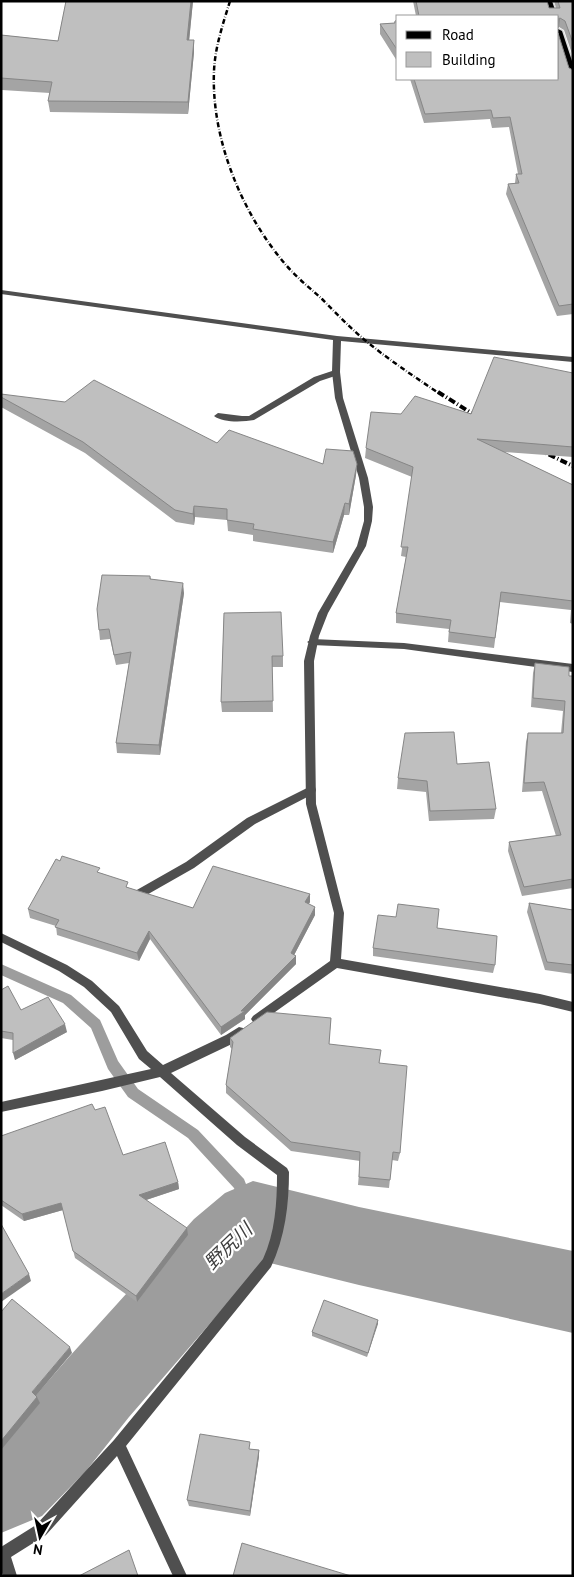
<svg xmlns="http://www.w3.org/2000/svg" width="574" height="1577" font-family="'PT Sans','Noto Sans JP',sans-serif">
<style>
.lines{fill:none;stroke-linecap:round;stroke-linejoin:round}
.stream{fill:#9d9d9d;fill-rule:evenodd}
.river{fill:#9d9d9d;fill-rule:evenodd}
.primary-casing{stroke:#dbdbdb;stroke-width:3}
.lane{fill:#4f4f4f;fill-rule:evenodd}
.street{fill:#4f4f4f;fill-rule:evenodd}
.primary{fill:#000;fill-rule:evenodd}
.rail-far1{stroke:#000;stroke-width:2.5;stroke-dasharray:5 2 0.5 2;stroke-linecap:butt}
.rail{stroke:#000;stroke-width:4;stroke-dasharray:7 2.5 1 2.5;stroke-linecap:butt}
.wall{fill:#a4a4a4}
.shaded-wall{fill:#868686}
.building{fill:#bfbfbf;stroke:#868686}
.labels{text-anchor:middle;stroke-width:4.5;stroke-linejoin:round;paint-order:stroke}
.near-water-label{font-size:19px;font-style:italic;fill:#3e3e3e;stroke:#fff}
</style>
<rect width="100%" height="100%" fill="#fff"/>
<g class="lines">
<polygon class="stream" points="1,964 71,995 100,1020 118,1061 138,1089 198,1130 244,1179 260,1220 258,1225 253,1227 248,1225 234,1188 188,1138 128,1097 108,1069 91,1028 63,1003 1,975"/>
<polygon class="river" points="253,1181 359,1207 573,1251 573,1333 359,1285 266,1262 252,1275 129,1417 86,1471 42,1516 1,1533 1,1432 24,1409 69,1357 194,1219 225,1193"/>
<g class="primary-casing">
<g id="primary">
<polygon points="544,1 552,1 557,16 549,16"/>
<polygon points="558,29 562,31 573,64 573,79 569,77 558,42"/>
</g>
</g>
<g class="lane">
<path d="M335 370 338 371V375L320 381 254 420C243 422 223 423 214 416L218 413 242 416H249L314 377Z"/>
<polygon points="312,639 404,643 573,664 573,672 404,649 312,645 307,642"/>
<polygon points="311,786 315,787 316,790 315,793 255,824 194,868 143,897 139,898 135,897 134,894 135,891 186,862 247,818"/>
</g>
<g class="street">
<polygon points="1,290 337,336 573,357 573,362 341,341 340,372 343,398 368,478 373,507 372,521 366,546 328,613 319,636 314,661 316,804 344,913 341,959 540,994 573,1002 573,1012 540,1004 337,968 261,1022 257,1024 253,1022 251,1019 253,1016 330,961 334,913 306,804 304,661 310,636 318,613 357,546 364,521 364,507 359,478 335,398 332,372 333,340 1,294"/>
<path d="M1 933 67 965 92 981 119 1006 147 1051 163 1065 226 1035 239 1027 243 1028 245 1032 243 1036 234 1043 171 1073 245 1137 287 1168 289 1172C289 1205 285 1237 271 1267L126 1446 187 1576H173L117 1456 46 1535 11 1557 17 1576H3L1 1570V1547L36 1525 114 1440 263 1259C275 1233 277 1203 277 1175L237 1145 160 1077 102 1091 1 1112V1102L151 1069 139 1059 111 1012 84 987 59 971 1 942Z"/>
</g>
<use href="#primary" class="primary"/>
<path class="rail-far1" d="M230 1C223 24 215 47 214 71 211 139 242 214 286 265 297 278 310 288 322 299 336 313 350 328 366 341 389 360 415 377 440 394"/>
<g class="rail">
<polyline points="438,392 484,421"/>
<polyline points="537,449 573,466"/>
</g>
</g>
<g class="wall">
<polygon points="66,1 193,1 189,40 194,40 194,52 188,114 50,112 48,101 50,93 2,90 1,91 1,35 58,41"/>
<polygon points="413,1 547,1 549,8 556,8 554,1 573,1 573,57 564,30 559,27 558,28 558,16 416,16"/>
<polygon points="398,20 398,61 397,61 380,34 380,24 394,23 395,21"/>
<polygon points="569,68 573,70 573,314 557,316 506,194 508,184 515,183 516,174 518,174 509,127 492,128 490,119 424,123 410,79 558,79"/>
<polygon points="573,363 573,457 503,452 573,485 573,624 570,623 571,610 500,602 494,648 448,642 449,629 396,623 396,613 406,557 401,556 412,477 365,458 366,448 401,414 471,414 572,373"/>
<polygon points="1,394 217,443 323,464 357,464 356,475 349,515 344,515 333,553 253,541 253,535 228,531 227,520 195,517 194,525 176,522 85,453 1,407"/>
<polygon points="150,576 151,579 184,593 160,755 117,753 116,743 129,663 116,665 110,639 100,640 99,630"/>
<polygon points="224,613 283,656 283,667 272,667 273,712 222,712 221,702"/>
<polygon points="535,663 569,676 573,676 573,888 522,896 508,851 509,842 556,836 542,791 522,792 526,742 528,733 561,733 563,711 531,707 533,673"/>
<polygon points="457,764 496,809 494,819 429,821 426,792 397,789 398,778"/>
<polygon points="101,873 129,888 193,908 310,894 310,902 308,904 315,907 315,915 294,955 296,956 296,964 245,1015 245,1019 221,1035 150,939 139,961 57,935 56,926 30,918 28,909"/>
<polygon points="529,903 573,910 573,974 545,970 527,912"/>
<polygon points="437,928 495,965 493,973 373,956 373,948"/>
<polygon points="1,990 21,1010 67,1032 15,1060 13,1040 1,1038"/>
<polygon points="331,1018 329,1044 379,1063 400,1153 398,1161 392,1160 389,1188 358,1185 360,1161 291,1151 226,1093 226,1085 232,1049 230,1047 230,1038"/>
<polygon points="95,1110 123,1155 178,1182 179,1189 146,1200 188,1235 137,1302 75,1258 63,1210 24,1221 1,1205 1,1136"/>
<polygon points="378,1320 367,1357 312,1336 312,1332"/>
<polygon points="250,1449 259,1450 259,1456 250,1516 189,1506 187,1500"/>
</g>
<g class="shaded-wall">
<polygon points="191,1 193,1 188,52 187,40"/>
<polygon points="560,18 559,27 558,28 558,19"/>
<polygon points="194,40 194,52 188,114 188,102"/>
<polygon points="357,464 356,475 349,515 349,504"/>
<polygon points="345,503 344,515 333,553 333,542"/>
<polygon points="194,506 195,517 194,525 193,514"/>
<polygon points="183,583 184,593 160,755 159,745"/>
<polygon points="310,894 310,902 305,911 305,902"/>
<polygon points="315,907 315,915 291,961 296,956 296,964 245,1015 245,1019 221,1035 221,1027 241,1011 291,953"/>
<polygon points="149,931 150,939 139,961 137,953"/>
<polygon points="65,1024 67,1032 15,1060 13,1053"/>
<polygon points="178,1182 179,1189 140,1202 139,1195"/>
<polygon points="61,1203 63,1210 24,1221 22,1214"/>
<polygon points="187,1228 188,1235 137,1302 136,1296"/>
<polygon points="29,1274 31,1281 1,1302 1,1294"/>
<polygon points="378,1320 378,1324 367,1357 368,1353"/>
<polygon points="70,1347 72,1353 34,1398 32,1392"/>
<polygon points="37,1397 40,1403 1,1450 1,1441"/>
<polygon points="259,1450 259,1456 250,1516 250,1511"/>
</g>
<g class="building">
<polygon points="66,1 191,1 187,40 194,40 188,102 48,101 52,82 1,78 1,35 58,41"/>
<polygon points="416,1 547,1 549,8 560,8 558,1 573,1 573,43 565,21 560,18 558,19 558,16 419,16"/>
<polygon points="398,20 398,51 380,24 395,23 395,21"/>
<polygon points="558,33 569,68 573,70 573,304 559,306 508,184 519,183 516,174 522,174 510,117 493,118 491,110 425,114 414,79 558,79"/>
<polygon points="494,357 573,373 573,447 477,439 573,485 573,601 501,592 495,638 449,632 451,620 396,613 408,547 401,547 413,467 366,448 371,412 401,414 415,396 471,414"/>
<polygon points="94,380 217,443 229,430 323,464 326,449 353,451 357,464 349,504 345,503 333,542 253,529 254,524 227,520 227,509 194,506 193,514 175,510 83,442 1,397 1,394 65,402"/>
<polygon points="102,575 150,576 150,579 183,583 159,745 116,743 131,652 114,655 109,629 99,630 97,609"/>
<polygon points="281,612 283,656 272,656 273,701 221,702 224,613"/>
<polygon points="535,663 569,667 569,676 573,676 573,879 524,887 509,842 561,835 544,782 524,783 528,733 563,733 565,701 533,698"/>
<polygon points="454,732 457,764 489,762 496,809 430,811 427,781 398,778 405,733"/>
<polygon points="62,856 100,868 97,872 128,882 126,887 193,908 213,866 310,894 305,902 315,907 291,953 296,956 241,1011 245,1011 221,1027 149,931 137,953 55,927 59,920 28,909 56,859 60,861"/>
<polygon points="529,903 573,910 573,965 547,962"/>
<polygon points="398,904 439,909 437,928 497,936 495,965 373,948 378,915 396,917"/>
<polygon points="8,986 21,1010 48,997 65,1024 13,1053 13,1033 1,1031 1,990"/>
<polygon points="267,1012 331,1018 329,1044 381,1050 379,1063 407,1066 400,1153 393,1152 390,1180 359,1177 360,1152 291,1142 226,1085 233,1042 230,1038"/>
<polygon points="92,1104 95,1110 105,1107 123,1155 165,1142 178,1182 139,1195 187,1228 136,1296 73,1251 61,1203 22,1214 1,1200 1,1136"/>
<polygon points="1,1224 29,1274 1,1294"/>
<polygon points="12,1299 70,1347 32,1392 37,1397 1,1441 1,1312"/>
<polygon points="324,1300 378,1320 368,1353 312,1332"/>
<polygon points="200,1434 250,1442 249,1449 259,1450 250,1511 187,1500"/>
<polygon points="242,1543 351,1576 233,1576"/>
<polygon points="129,1550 138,1576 79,1576"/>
</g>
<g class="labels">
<g class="near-water-label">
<text transform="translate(228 1246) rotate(-44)" y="7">野尻川</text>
</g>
</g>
<rect width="574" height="1577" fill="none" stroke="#000000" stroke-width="5"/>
<rect x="396" y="15" width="162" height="65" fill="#ffffff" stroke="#999999"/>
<rect x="406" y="31" width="25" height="8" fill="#000000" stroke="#999999"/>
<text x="442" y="40" font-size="15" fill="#000000">Road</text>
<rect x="406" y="52" width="25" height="15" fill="#bfbfbf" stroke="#999999"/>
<text x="442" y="65" font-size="15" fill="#000000">Building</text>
<g transform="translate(40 1537) rotate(189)" stroke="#ffffff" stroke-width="4" paint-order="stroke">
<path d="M0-4L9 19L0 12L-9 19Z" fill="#000000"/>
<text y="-8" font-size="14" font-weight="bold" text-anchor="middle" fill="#000000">N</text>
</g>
</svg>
